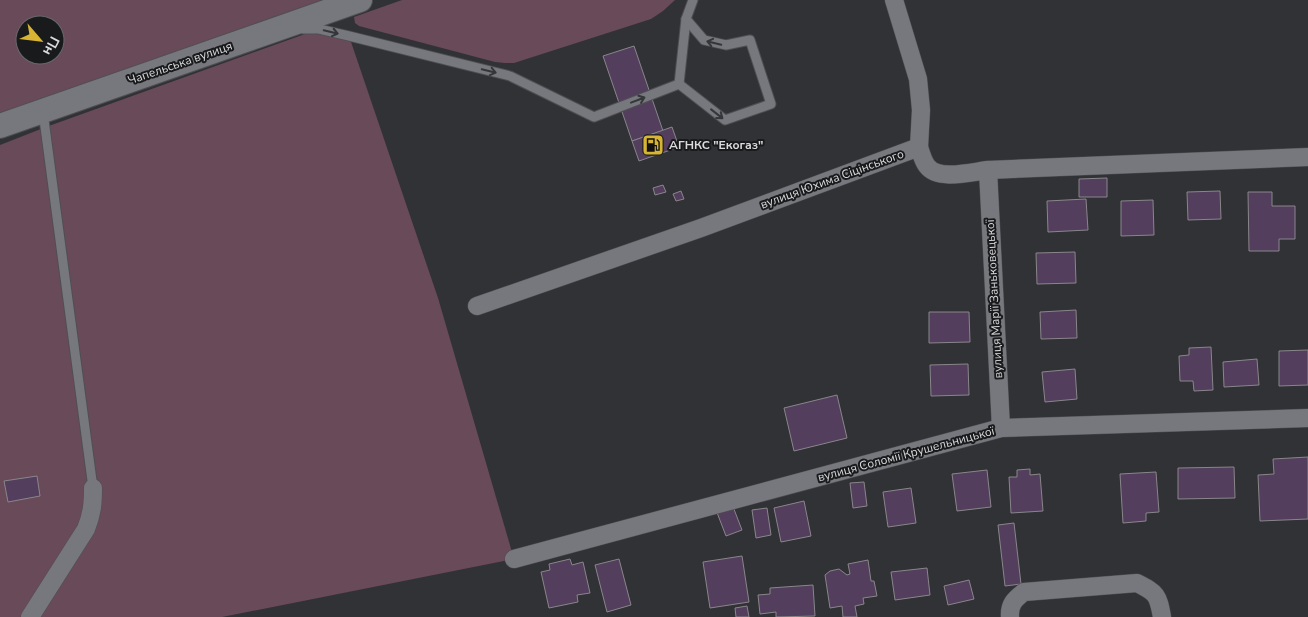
<svg xmlns="http://www.w3.org/2000/svg" width="1308" height="617" font-family="'Nunito Sans',sans-serif">
<style>
.green{fill:#694a59;fill-rule:evenodd}
.building{fill:#533f5d;stroke:#89868a}
.lines{fill:none;stroke-linecap:round;stroke-linejoin:round}
.lane-casing{stroke:#4f4f53;stroke-width:11}
.street-casing{stroke:#4f4f53;stroke-width:19}
.secondary-casing{stroke:#4f4f53;stroke-width:26}
.lane{stroke:#77787d;stroke-width:9}
.street{stroke:#77787d;stroke-width:18}
.secondary{stroke:#77787d;stroke-width:24}
.oneway{stroke:#353639}
.labels{text-anchor:middle;stroke-width:4;stroke-linejoin:round;paint-order:stroke}
.street-label{font-size:12px;fill:#dbdbde;stroke:#191a1c}
.poi-label{font-size:12px;font-weight:bold;fill:#dbdbde;stroke:#191a1c;text-anchor:start}
</style>
<rect width="100%" height="100%" fill="#313236"/>
<g class="green">
<path d="M0 0H360L0 126ZM25 25H55V55H25Z"/>
<polygon points="402,0 675,0 663,11 651,19 514,63 505,63 495,62 359,26 355,23 354,17"/>
<polygon points="319,29 349,36 438,298 514,559 222,617 0,617 0,145 46,127"/>
</g>
<g class="building">
<polygon points="634,46 663,131 632,141 603,56"/>
<polygon points="672,127 679,147 639,161 632,141"/>
<polygon points="1107,178 1107,197 1079,197 1079,179"/>
<polygon points="663,185 666,192 655,195 653,188"/>
<polygon points="681,191 684,199 676,201 673,194"/>
<polygon points="1220,191 1221,219 1188,220 1187,192"/>
<polygon points="1248,192 1272,192 1272,206 1295,206 1295,239 1279,239 1279,251 1249,251"/>
<polygon points="1086,199 1088,230 1048,232 1047,201"/>
<polygon points="1153,200 1154,235 1121,236 1121,201"/>
<polygon points="1075,252 1076,283 1037,284 1036,253"/>
<polygon points="1076,310 1077,338 1041,339 1040,312"/>
<polygon points="929,312 969,312 970,342 929,343"/>
<polygon points="1211,347 1213,390 1194,391 1193,381 1180,381 1179,356 1189,355 1189,348"/>
<polygon points="1308,350 1308,385 1279,386 1279,351"/>
<polygon points="1257,359 1259,385 1224,387 1223,362"/>
<polygon points="968,364 969,395 931,396 930,365"/>
<polygon points="1075,369 1077,399 1045,402 1042,372"/>
<polygon points="837,395 847,438 794,451 784,408"/>
<polygon points="1308,457 1308,519 1260,521 1258,475 1274,474 1273,459"/>
<polygon points="1234,467 1235,498 1178,499 1178,468"/>
<polygon points="1030,469 1030,475 1040,474 1043,511 1011,513 1009,477 1017,477 1017,470"/>
<polygon points="987,470 991,507 957,511 952,474"/>
<polygon points="1156,472 1159,512 1146,513 1146,521 1123,523 1120,474"/>
<polygon points="37,476 40,496 8,502 4,481"/>
<polygon points="864,482 867,506 853,508 850,483"/>
<polygon points="911,488 916,523 888,527 883,492"/>
<polygon points="804,501 811,536 781,542 774,508"/>
<polygon points="732,504 742,530 726,536 716,510"/>
<polygon points="767,508 771,535 756,538 752,510"/>
<polygon points="1014,523 1021,584 1005,586 998,525"/>
<polygon points="742,556 749,602 710,608 703,562"/>
<polygon points="570,559 572,565 583,562 590,593 577,595 578,602 549,608 541,572 550,570 549,564"/>
<polygon points="619,559 631,605 607,612 595,565"/>
<polygon points="868,560 871,581 874,581 877,596 863,598 864,604 855,606 857,617 843,617 842,606 830,608 825,575 830,571 839,569 847,575 850,574 848,564"/>
<polygon points="927,568 930,595 895,600 891,572"/>
<polygon points="969,580 974,599 948,605 944,586"/>
<polygon points="813,585 815,616 776,617 776,612 760,614 758,595 770,594 770,588"/>
<polygon points="747,606 749,617 736,617 735,608"/>
</g>
<g class="lines">
<g class="lane-casing">
<g id="lane">
<polyline points="303,29 319,29 349,36 510,76 594,117 679,84 686,19 693,0"/>
<polyline points="679,84 725,120 771,104 750,40 726,45 704,40 686,19"/>
<polyline points="43,112 93,488"/>
</g>
</g>
<g class="street-casing">
<g id="street">
<polyline points="894,0 918,79 921,110 919,147"/>
<polyline points="988,170 1001,428"/>
<path d="M477 306 701 228 919 147C921 153 923 161 927 166 938 181 971 172 988 170L1308 157"/>
<polyline points="514,559 1001,428 1308,418"/>
<path d="M30 617 86 529C92 514 93 504 93 488"/>
<path d="M1010 617C1009 604 1015 599 1024 592L1137 583C1157 593 1158 595 1162 617"/>
</g>
</g>
<g class="secondary-casing">
<polyline id="secondary" points="0,126 360,0"/>
</g>
<use href="#lane" class="lane"/>
<use href="#street" class="street"/>
<use href="#secondary" class="secondary"/>
</g>
<defs><path id="oneway-shaft" d="M-6 0H5M1.5-3L5.5 0L1.5 3" fill="none" stroke-width="1.6" stroke-linecap="round" stroke-linejoin="round" transform="scale(1.25)"/></defs>
<g class="oneway">
<use href="#oneway-shaft" transform="translate(331 32) rotate(13)"/>
<use href="#oneway-shaft" transform="translate(714 43) rotate(-166)"/>
<use href="#oneway-shaft" transform="translate(489 71) rotate(14)"/>
<use href="#oneway-shaft" transform="translate(638 100) rotate(-21)"/>
<use href="#oneway-shaft" transform="translate(717 114) rotate(38)"/>
</g>
<defs>
<g id="fuel-square" transform="scale(1.125)"><rect x="-9" y="-9" width="18" height="18" rx="4" fill="#d7b434" stroke="#191a1c"/><path d="M-5.5-6h7V0h2V4h1.3V-2.5L3-4.5l.8-.8L6-3V5H2.5V1h-1V6h-7ZM-4.2-4.7v3.2H.2V-4.7Z" fill="#111"/></g>
</defs>
<g fill-rule="evenodd">
<use href="#fuel-square" x="653" y="145"/>
</g>
<g class="labels">
<g class="street-label">
<text transform="translate(180 63) rotate(-19)" y="4">Чапельська вулиця</text>
<text transform="translate(832 179) rotate(-20)" y="4">вулиця Юхима Сіцінського</text>
<text transform="translate(994 299) rotate(-93)" y="4">вулиця Марії Заньковецької</text>
<text transform="translate(906 454) rotate(-15)" y="4">вулиця Соломії Крушельницької</text>
</g>
<g class="poi-label">
<text x="669" y="149">АГНКС "Екогаз"</text>
</g>
</g>
<g transform="translate(40 40) rotate(118)"><circle r="24" fill="#191a1c" stroke="#67676a"/>
<path d="M0-4L9 19L0 12L-9 19Z" fill="#d7b434"/>
<text y="-8" font-size="14" font-weight="bold" text-anchor="middle" fill="#dbdbde">Пн</text>
</g>
</svg>
